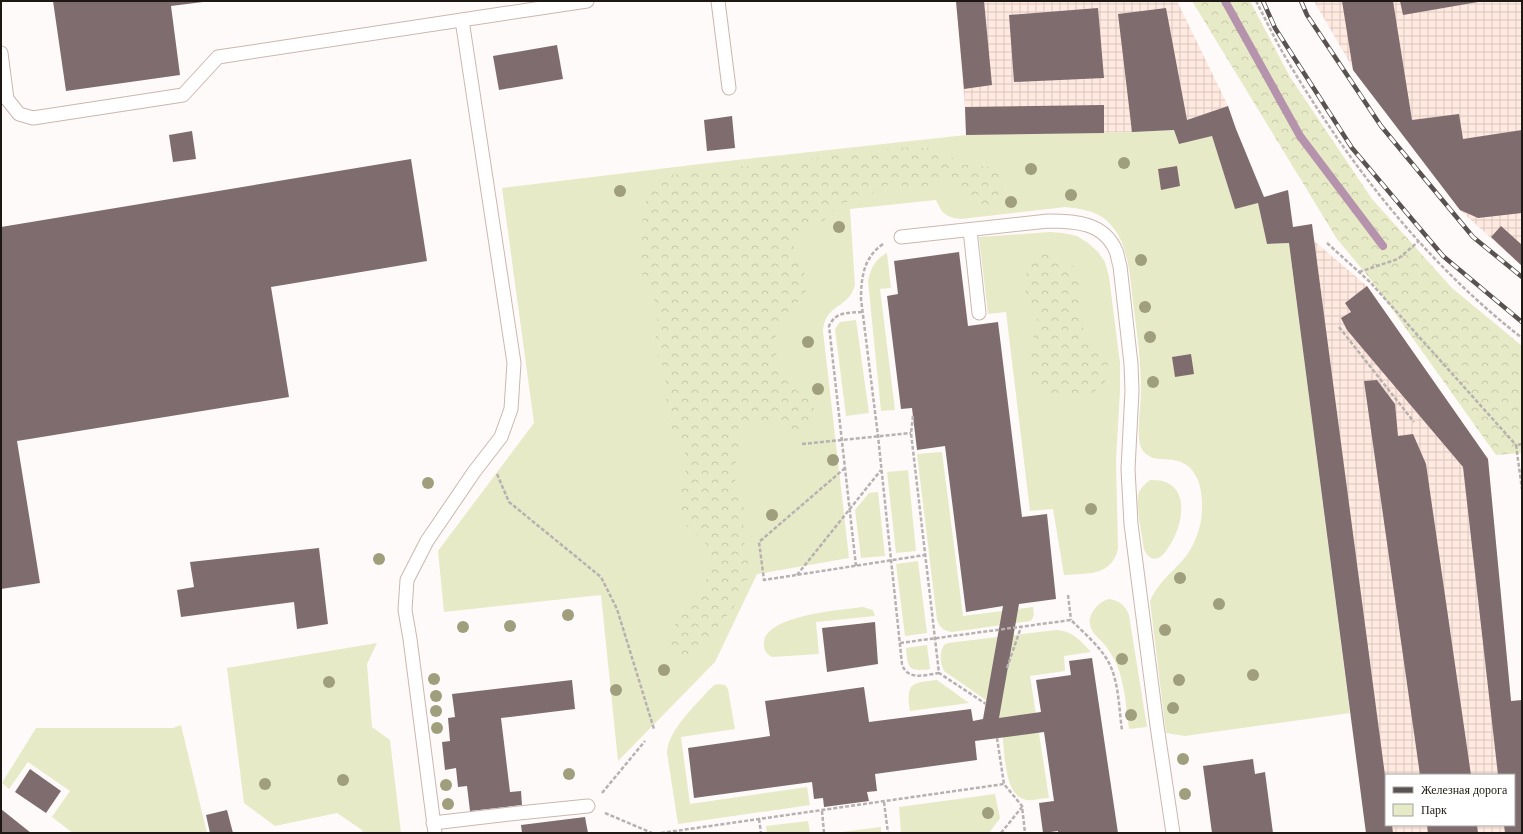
<svg xmlns="http://www.w3.org/2000/svg" width="1523" height="834" font-family="Georgia,serif">
<style>
.industrial{fill:url(#industrial-grid);fill-rule:evenodd}
.green{fill:#e7eac6}
.forest{fill:url(#forest-crowns)}
.lines{fill:none;stroke-linecap:round;stroke-linejoin:round}
.stream{stroke:#b693ac;stroke-width:8}
.building{fill:#7e6c6e}
.service-casing{stroke:#cab7b0;stroke-width:15}
.path{stroke:#b7b2b1;stroke-width:2.5;stroke-dasharray:4 2;stroke-linecap:butt}
.service{stroke:#fff;stroke-width:13}
.rail-casing{stroke:#585350;stroke-width:4.5}
.rail{stroke:#fff;stroke-width:3;stroke-dasharray:9;stroke-linecap:butt}
.tree{fill:#9f9f7e}
</style>
<defs>
<pattern id="industrial-grid" width="8" height="8" patternUnits="userSpaceOnUse"><rect width="8" height="8" fill="#ffe9e0"/><path d="M0 4h8M4 0v8" fill="none" stroke="#dac7bf"/></pattern>
<pattern id="forest-crowns" width="20" height="18" patternUnits="userSpaceOnUse"><rect width="20" height="18" fill="#e7eac6"/><path d="M2 6a3 3 0 1 1 6 0M12 15a3 3 0 1 1 6 0" fill="none" stroke="#c6c8a9"/></pattern>
</defs>
<rect width="100%" height="100%" fill="#fefaf9"/>
<g class="industrial">
<polygon points="956,1 1177,1 1228,106 1187,120 1174,130 1132,132 966,135 965,107"/>
<polygon points="1314,1 1522,1 1522,266 1460,210 1354,70"/>
<path d="M1314 241 1367 286 1488 459 1511 701 1522 785V833H1366L1289 243ZM1386 775H1514V825H1386Z"/>
</g>
<g class="green">
<path d="M1174 130 1179 144 1212 136 1235 209 1258 203 1267 244 1289 243 1350 713 1185 736 1166 733 1150 601C1158 583 1169 575 1182 561 1194 548 1202 527 1202 509 1203 488 1197 463 1173 460 1166 459 1155 460 1149 456 1141 452 1139 444 1139 436 1138 421 1141 405 1141 390 1141 361 1137 332 1133 303 1131 285 1130 266 1124 249 1122 241 1117 232 1111 225 1099 211 1083 209 1065 207L961 219C946 217 942 214 936 200L850 209 855 285C849 309 825 303 823 331L849 558 757 574 715 662 618 761 601 595 444 612 438 551 534 423 502 188 692 165 966 135 1132 132Z"/>
<path d="M1050 232 1063 233 1077 236 1088 243 1098 252 1105 262 1109 277 1120 363V391L1116 460 1118 549C1111 577 1087 573 1064 575L1053 509 1030 511 1006 312 988 314 979 237Z"/>
<path d="M887 253 891 288 880 289 895 410 881 411 868 281C871 268 874 260 887 253Z"/>
<polygon points="856,320 869,413 846,416 835,329 840,322"/>
<path d="M942 452 963 616 1033 607 1034 615 1031 621 952 632C944 631 940 628 937 620L917 454Z"/>
<polygon points="908,470 916,551 896,553 887,472"/>
<path d="M1150 480C1192 478 1185 524 1168 548 1166 551 1163 555 1160 557 1152 562 1146 555 1144 549 1142 535 1136 507 1138 495 1140 488 1145 484 1150 480Z"/>
<polygon points="878,492 885,556 861,558 855,510 869,493"/>
<polygon points="918,561 927,633 905,636 896,564"/>
<path d="M1109 599C1119 601 1125 604 1129 615L1147 727 1129 729C1126 708 1125 685 1117 665 1114 658 1109 650 1104 644 1099 638 1091 633 1090 624 1088 614 1099 601 1109 599Z"/>
<path d="M863 607 873 610 875 616 816 622 819 654 772 657C766 654 763 649 764 642 767 615 841 610 863 607Z"/>
<path d="M1056 630C1073 631 1080 640 1091 652L1064 656 1065 671 1030 676 1049 798C1042 798 1034 801 1027 800 995 795 1011 725 993 705L944 671C940 663 939 653 944 645L948 643Z"/>
<polygon points="377,643 367,664 372,727 390,740 401,833 363,833 362,830 337,813 275,826 244,803 227,668"/>
<path d="M927 645 930 669C908 672 908 668 906 648Z"/>
<path d="M937 680 969 703 910 711C906 682 911 683 937 680Z"/>
<path d="M719 684 725 685 728 689 735 729 681 737 690 804 807 787 810 805 678 824 667 753C668 730 695 706 709 690L714 685Z"/>
<polygon points="181,725 207,833 73,833 52,817 70,791 28,762 9,789 2,783 36,728 173,728"/>
<polygon points="995,794 1000,818 989,833 901,833 899,807"/>
<polygon points="808,821 810,833 767,833 766,826"/>
<polygon points="881,827 881,833 834,833 880,827"/>
</g>
<g class="forest">
<polygon points="1192,1 1250,1 1290,77 1372,199 1452,288 1522,346 1522,453 1496,455 1372,281 1337,239"/>
<path d="M912 147C922 148 933 148 943 152 950 155 955 161 962 164 976 168 995 161 1001 179 1002 183 1003 188 1002 192 1000 198 996 202 989 204 967 210 965 186 948 182 936 180 924 188 913 189 903 190 896 183 886 185 880 186 876 191 871 194 862 200 851 199 841 204 833 208 829 217 822 222 812 229 797 229 794 243 791 259 808 270 807 285 807 298 794 304 787 313 773 329 773 350 780 369 782 376 787 382 792 387 802 395 818 402 814 418 812 429 800 434 790 431 784 429 779 425 773 423 760 419 745 426 740 439 737 448 734 479 736 488 738 494 742 499 743 505 746 514 743 523 743 532 743 543 748 553 748 563 751 590 734 607 718 626 708 639 699 655 683 660 675 658 671 655 670 646 666 628 683 616 693 603 699 595 704 586 707 577 712 564 712 547 701 538 691 529 687 530 682 516 674 495 690 475 685 454 682 442 672 433 669 422 665 407 667 391 665 377 664 365 656 357 655 345 655 333 659 321 657 309 655 296 645 286 642 273 639 264 641 252 642 243 643 214 640 187 672 175L900 148Z"/>
<path d="M1042 254C1070 254 1080 268 1080 296 1080 305 1079 313 1081 323 1087 341 1121 362 1104 383 1098 389 1093 394 1084 396 1074 399 1058 397 1049 392 1032 381 1024 366 1030 346 1033 336 1039 329 1037 317 1035 309 1029 302 1027 295 1020 279 1029 263 1042 254Z"/>
</g>
<g class="lines">
<polyline class="stream" points="1225,1 1300,136 1383,246"/>
</g>
<g class="building">
<polygon points="53,1 203,1 203,2 171,6 180,75 66,91"/>
<polygon points="956,1 984,1 992,85 964,89"/>
<polygon points="1342,1 1393,1 1412,120 1459,114 1463,139 1522,130 1522,213 1478,218 1460,210 1353,70"/>
<polygon points="1400,1 1477,1 1478,2 1403,15"/>
<polygon points="1098,8 1104,78 1014,82 1009,15"/>
<polygon points="1166,8 1187,120 1228,106 1236,129 1264,197 1288,190 1293,227 1312,224 1386,783 1386,825 1392,825 1393,833 1366,833 1289,243 1267,244 1258,203 1235,209 1212,136 1179,144 1174,130 1132,132 1118,14"/>
<polygon points="557,45 563,79 499,90 493,56"/>
<polygon points="1104,105 1104,133 966,135 965,107"/>
<polygon points="732,116 735,148 707,151 704,120"/>
<polygon points="192,131 196,159 173,162 169,135"/>
<polygon points="411,159 427,261 271,287 289,397 17,441 40,583 1,589 1,227"/>
<polygon points="1177,166 1180,186 1161,190 1158,169"/>
<polygon points="1501,226 1522,245 1522,266 1491,237"/>
<polygon points="959,252 968,326 998,322 1022,517 1047,514 1056,599 1019,604 999,718 1041,712 1036,680 1071,675 1069,661 1092,658 1118,833 1058,833 1058,831 1043,833 1039,803 1054,801 1044,732 975,741 977,760 875,774 877,791 867,792 869,801 824,807 823,798 814,799 812,782 694,798 688,748 770,736 765,701 864,687 869,722 971,709 973,721 983,719 1003,606 966,612 945,446 917,450 912,408 901,409 887,296 898,294 894,261"/>
<polygon points="1367,286 1488,459 1511,701 1522,700 1522,833 1505,833 1504,825 1514,825 1514,775 1498,775 1463,467 1347,330 1341,318 1351,312 1345,303"/>
<polygon points="1191,354 1194,374 1175,377 1172,357"/>
<polygon points="1377,380 1395,404 1398,436 1413,434 1426,464 1471,775 1420,775 1364,381"/>
<polygon points="319,548 328,624 297,629 294,602 181,617 177,590 194,587 190,562"/>
<polygon points="875,622 878,664 827,672 822,628"/>
<polygon points="572,680 575,709 501,718 510,792 521,791 522,805 470,811 467,786 458,787 456,768 445,770 442,742 450,741 448,718 455,717 452,694"/>
<polygon points="1253,759 1255,774 1265,772 1273,833 1212,833 1203,766"/>
<polygon points="30,769 61,791 46,813 15,792"/>
<polygon points="1,809 31,833 1,833"/>
<polygon points="227,810 233,833 210,833 206,815"/>
<polygon points="585,817 588,833 522,833 521,825"/>
<polygon points="1427,825 1477,825 1478,833 1428,833"/>
</g>
<g class="lines">
<g class="service-casing">
<g id="service">
<polyline points="718,1 729,88"/>
<polyline points="1,53 7,99 19,114 33,118 183,95 218,57 587,1"/>
<polyline points="970,230 979,313"/>
<path d="M901 237 1048 221C1074 221 1104 222 1116 251 1118 255 1118 261 1120 266L1131 364 1132 391 1128 469 1131 524 1157 726 1173 833"/>
<polyline points="433,823 519,813 588,806"/>
<polyline points="435,833 410,639 405,610 407,580 427,541 474,472 501,437 511,409 514,363 462,20"/>
</g>
</g>
<g class="path">
<path d="M1256 1C1267 22 1277 44 1290 65 1352 168 1427 264 1522 338"/>
<polyline points="1327,243 1370,282 1516,445"/>
<path d="M883 244C864 257 861 277 861 299L878 436 902 664C907 681 925 675 939 673"/>
<polyline points="1359,272 1398,259 1419,241"/>
<polyline points="1339,327 1414,422"/>
<polyline points="913,416 911,433 939,673 986,704"/>
<polyline points="802,444 911,433"/>
<polyline points="1522,444 1516,445 1522,489"/>
<polyline points="845,468 759,542 764,580 925,555"/>
<polyline points="497,474 509,502 601,577 617,609 654,729"/>
<path d="M856 566 829 326C836 311 848 313 863 312"/>
<polyline points="797,575 881,470"/>
<polyline points="1068,595 1071,620"/>
<path d="M900 643 1071 620C1085 634 1102 648 1110 665 1119 684 1119 710 1122 730"/>
<polyline points="1007,668 1021,627"/>
<polyline points="997,738 1004,784"/>
<polyline points="602,793 645,741"/>
<polyline points="884,802 888,833"/>
<polyline points="822,811 824,833"/>
<polyline points="605,813 652,833"/>
<polyline points="759,819 761,833"/>
<polyline points="661,833 1004,784 1022,806 1025,833"/>
<polyline points="1001,833 1022,807"/>
</g>
<use href="#service" class="service"/>
<g class="rail-casing">
<g id="rail">
<polyline points="1263,1 1275,28 1352,148 1443,256 1522,322"/>
<polyline points="1301,1 1307,15 1381,126 1473,237 1522,277"/>
</g>
</g>
<use href="#rail" class="rail"/>
</g>
<g class="tree">
<circle cx="1124" cy="163" r="6"/>
<circle cx="1031" cy="169" r="6"/>
<circle cx="620" cy="191" r="6"/>
<circle cx="1071" cy="195" r="6"/>
<circle cx="1011" cy="202" r="6"/>
<circle cx="839" cy="227" r="6"/>
<circle cx="1141" cy="260" r="6"/>
<circle cx="1145" cy="307" r="6"/>
<circle cx="1150" cy="337" r="6"/>
<circle cx="808" cy="342" r="6"/>
<circle cx="1153" cy="382" r="6"/>
<circle cx="818" cy="389" r="6"/>
<circle cx="833" cy="460" r="6"/>
<circle cx="428" cy="483" r="6"/>
<circle cx="1091" cy="509" r="6"/>
<circle cx="772" cy="515" r="6"/>
<circle cx="379" cy="559" r="6"/>
<circle cx="1180" cy="578" r="6"/>
<circle cx="1219" cy="604" r="6"/>
<circle cx="568" cy="615" r="6"/>
<circle cx="510" cy="626" r="6"/>
<circle cx="463" cy="627" r="6"/>
<circle cx="1165" cy="630" r="6"/>
<circle cx="1122" cy="659" r="6"/>
<circle cx="664" cy="670" r="6"/>
<circle cx="1253" cy="675" r="6"/>
<circle cx="434" cy="679" r="6"/>
<circle cx="1179" cy="680" r="6"/>
<circle cx="329" cy="682" r="6"/>
<circle cx="616" cy="690" r="6"/>
<circle cx="436" cy="696" r="6"/>
<circle cx="1173" cy="708" r="6"/>
<circle cx="436" cy="711" r="6"/>
<circle cx="1131" cy="715" r="6"/>
<circle cx="437" cy="728" r="6"/>
<circle cx="1183" cy="759" r="6"/>
<circle cx="569" cy="774" r="6"/>
<circle cx="343" cy="780" r="6"/>
<circle cx="265" cy="784" r="6"/>
<circle cx="446" cy="785" r="6"/>
<circle cx="1185" cy="794" r="6"/>
<circle cx="448" cy="804" r="6"/>
<circle cx="988" cy="813" r="6"/>
</g>
<rect width="1523" height="834" fill="none" stroke="#1e1815" stroke-width="4"/>
<rect x="1385" y="774" width="130" height="52" fill="#ffffff" stroke="#a5a3a1"/>
<rect x="1393" y="787" width="20" height="6" fill="#585350" stroke="#a5a3a1"/>
<text x="1421" y="794" font-size="12" fill="#1e1815">Железная дорога</text>
<rect x="1393" y="804" width="20" height="12" fill="#e7eac6" stroke="#a5a3a1"/>
<text x="1421" y="814" font-size="12" fill="#1e1815">Парк</text>
</svg>
